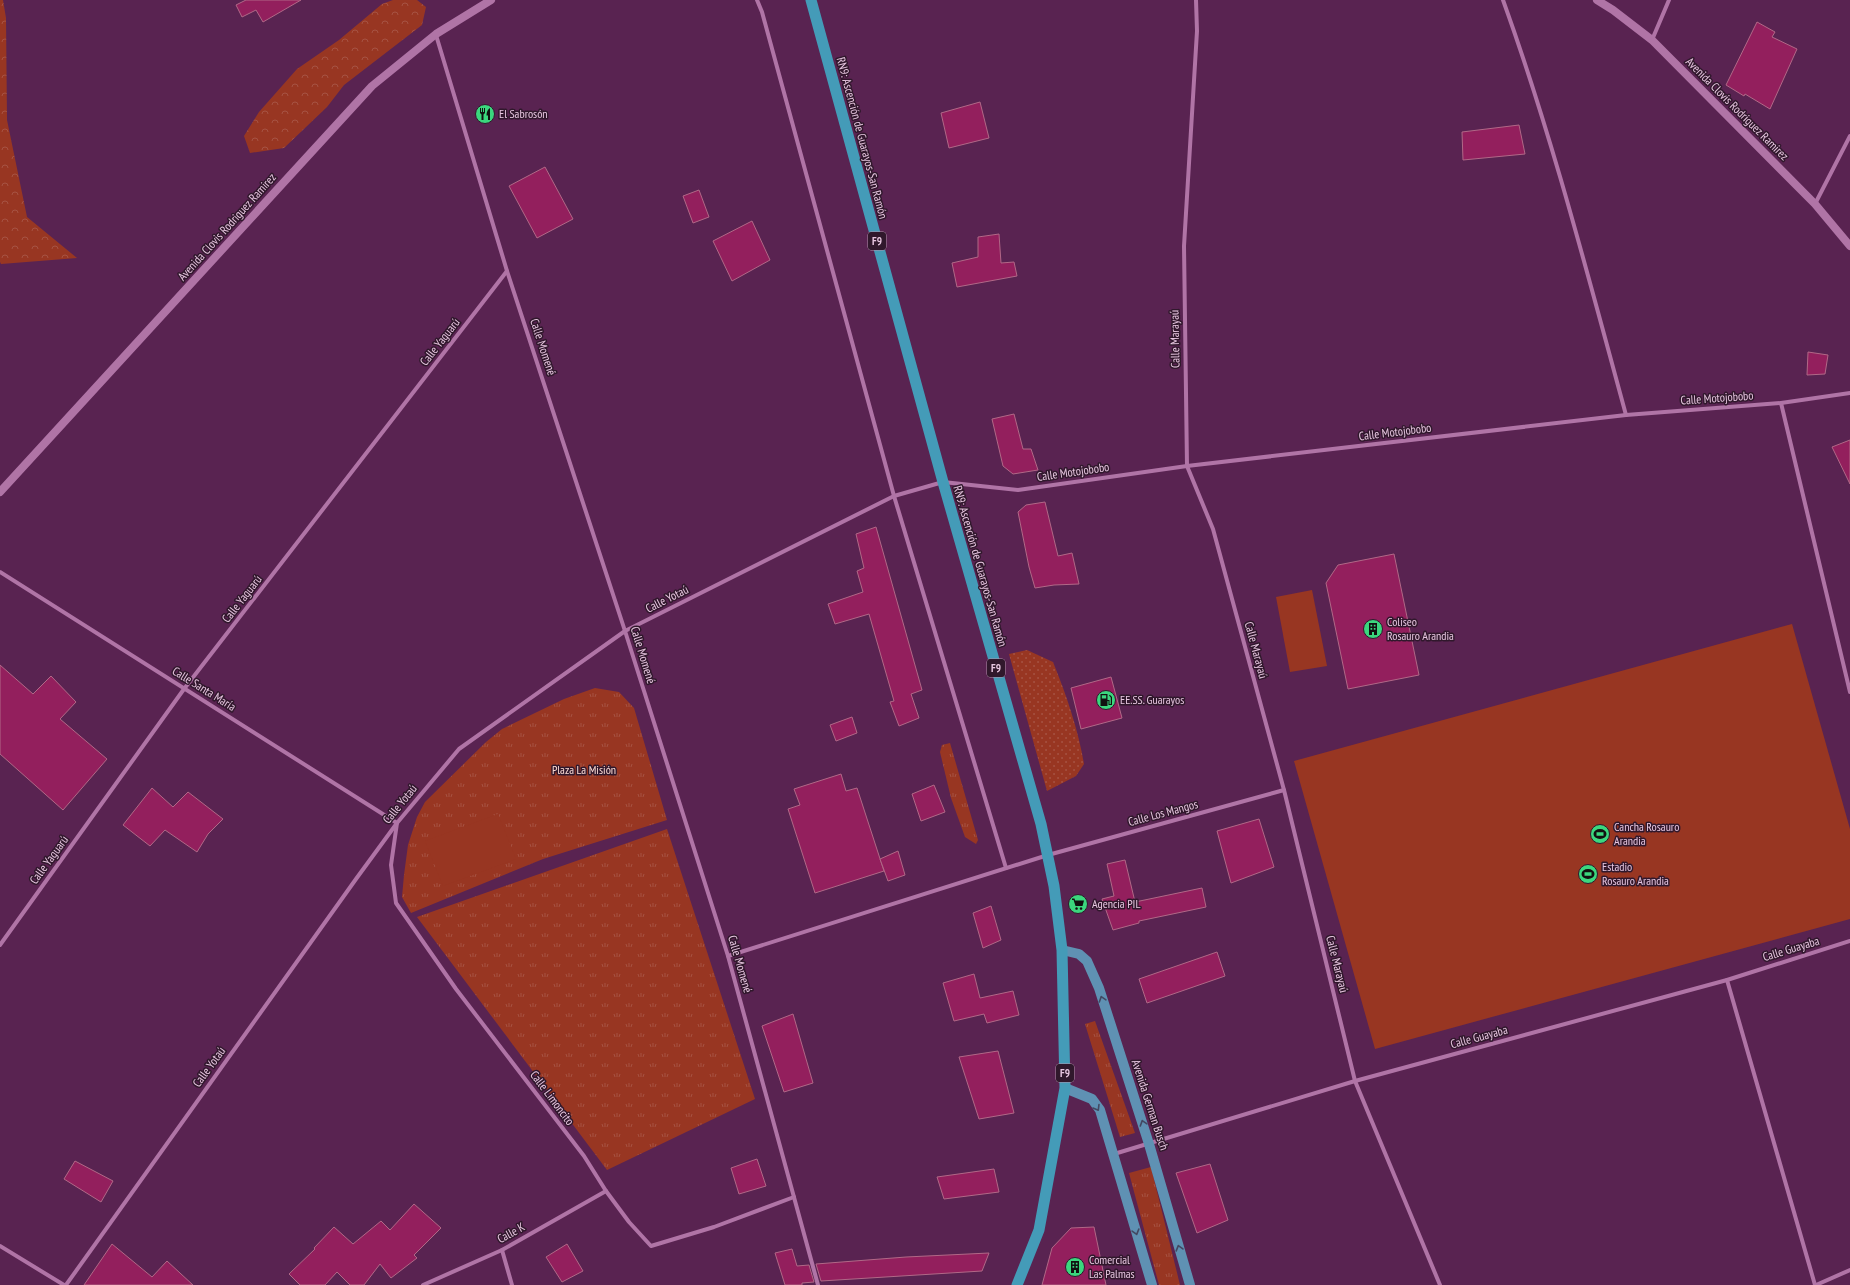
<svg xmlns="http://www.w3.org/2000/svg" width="1850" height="1285" font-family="'PT Sans Narrow',sans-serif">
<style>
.grass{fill:url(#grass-tufts)}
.forest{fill:url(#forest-crowns)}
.garden{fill:url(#garden-dots)}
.pitch{fill:#983622}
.building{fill:#931f5d;stroke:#b16887}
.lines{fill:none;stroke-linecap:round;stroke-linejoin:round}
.minor{stroke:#b074a6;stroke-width:4}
.secondary{stroke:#b074a6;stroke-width:8}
.primary{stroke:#5f91b3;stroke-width:10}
.trunk{stroke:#449bb8;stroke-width:11}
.oneway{stroke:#434862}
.labels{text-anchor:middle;stroke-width:3;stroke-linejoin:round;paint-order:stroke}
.shield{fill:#30182c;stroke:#b092aa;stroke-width:1}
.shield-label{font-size:11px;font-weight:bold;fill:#e7c6e0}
.street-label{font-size:12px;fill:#e7c6e0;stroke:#30182c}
.poi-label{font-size:12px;fill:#e7c6e0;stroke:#30182c;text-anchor:start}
.park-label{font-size:12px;fill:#fddcd4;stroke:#30182c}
</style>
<defs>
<pattern id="grass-tufts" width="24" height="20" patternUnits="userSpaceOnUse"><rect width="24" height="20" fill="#983622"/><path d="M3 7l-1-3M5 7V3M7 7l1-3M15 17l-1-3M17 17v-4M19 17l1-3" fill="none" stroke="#a65242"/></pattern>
<pattern id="forest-crowns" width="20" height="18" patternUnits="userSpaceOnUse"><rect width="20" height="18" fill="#983622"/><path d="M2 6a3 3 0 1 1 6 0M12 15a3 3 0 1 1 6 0" fill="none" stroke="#a65242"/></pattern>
<pattern id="garden-dots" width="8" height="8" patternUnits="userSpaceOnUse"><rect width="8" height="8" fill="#983622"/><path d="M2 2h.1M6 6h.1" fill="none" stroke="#a65242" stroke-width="1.8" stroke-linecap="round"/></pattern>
</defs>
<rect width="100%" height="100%" fill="#592351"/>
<g class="grass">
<polygon points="595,688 619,692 634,708 667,820 543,859 411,913 402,897 404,875 408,845 417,817 425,802 486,742 502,729 564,699"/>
<polygon points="950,743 978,840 976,844 965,837 951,798 940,752 942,745"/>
<polygon points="667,829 755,1099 607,1170 417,917"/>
<polygon points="1095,1021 1135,1133 1120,1137 1085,1024"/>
<polygon points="1151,1167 1180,1285 1159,1285 1129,1173"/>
</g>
<g class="forest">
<polygon points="0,0 3,0 6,18 7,120 27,217 77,258 1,264 0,262"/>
<polygon points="393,0 417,0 426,7 422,25 344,85 327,107 284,148 250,153 244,136 259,112 297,69 339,40 382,4"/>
</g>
<path class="garden" d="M1027 650 1053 662C1066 694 1078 729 1084 764L1076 776 1047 791 1009 654Z"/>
<g class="pitch">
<polygon points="1312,590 1327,666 1290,672 1276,597"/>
<polygon points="1792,624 1850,829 1850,919 1375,1049 1294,761"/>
<polygon points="498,814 516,859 443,886 425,841"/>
</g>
<g class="building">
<polygon points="246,0 301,0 263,22 256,10 242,17 236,5"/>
<polygon points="1757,22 1775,32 1772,37 1797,49 1770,109 1745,94 1744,96 1726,85"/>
<polygon points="980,102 989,138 949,148 941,113"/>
<polygon points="1519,125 1525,154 1463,160 1462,132"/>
<polygon points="545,167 573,219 537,238 509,186"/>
<polygon points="699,190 709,217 693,223 683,196"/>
<polygon points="752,221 770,260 732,281 713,241"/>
<polygon points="999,234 1001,263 1014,262 1017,276 957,287 952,263 978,257 978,237"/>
<polygon points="1808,352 1828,355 1825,374 1807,375"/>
<polygon points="1014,414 1023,449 1031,449 1038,470 1013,474 1003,466 992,419"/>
<polygon points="1850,440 1850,484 1832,447"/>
<polygon points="1045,502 1058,556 1072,553 1079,584 1054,585 1035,588 1029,567 1018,512 1026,505"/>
<polygon points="876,527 922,690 911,694 919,718 899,726 890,702 894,701 869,614 835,624 828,604 863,592 857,571 864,568 856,534"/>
<polygon points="1394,554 1419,675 1348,689 1326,583 1338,565"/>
<polygon points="0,665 33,694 51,676 76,702 60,719 107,759 63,810 0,754"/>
<polygon points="1111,677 1122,718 1081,729 1071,688"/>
<polygon points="852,717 857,733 836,741 830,725"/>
<polygon points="841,774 846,791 857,788 884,871 815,893 788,809 800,805 794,789"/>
<polygon points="934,785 945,812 921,821 912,794"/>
<polygon points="152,788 173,807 188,792 223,819 208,834 197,852 165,830 150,846 123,825"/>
<polygon points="1259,819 1274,867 1231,883 1217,831"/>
<polygon points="898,851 905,875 888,881 880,859"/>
<polygon points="1125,860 1135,902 1202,888 1206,907 1139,921 1139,923 1113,930 1102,899 1114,896 1107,864"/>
<polygon points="991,906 1001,940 983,948 973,913"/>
<polygon points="1217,952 1225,976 1147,1003 1139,979"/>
<polygon points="974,974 980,998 1013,991 1019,1015 987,1023 984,1014 954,1021 943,983"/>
<polygon points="793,1014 813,1083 784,1092 762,1026"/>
<polygon points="998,1051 1014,1113 979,1119 959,1057"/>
<polygon points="757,1159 766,1186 739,1194 731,1168"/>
<polygon points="75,1161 113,1181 101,1202 64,1179"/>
<polygon points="1210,1164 1228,1220 1197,1233 1176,1173"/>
<polygon points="994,1169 999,1192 944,1199 937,1177"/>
<polygon points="414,1204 441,1228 414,1255 417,1258 391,1278 380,1264 364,1285 350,1285 337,1272 325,1285 300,1285 289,1274 315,1249 314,1248 334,1227 353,1244 381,1221 390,1230"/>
<polygon points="1094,1227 1106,1285 1042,1285 1052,1248 1071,1228"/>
<polygon points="112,1244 152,1277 167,1261 193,1285 84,1285"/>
<polygon points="567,1244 583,1271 562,1282 546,1257"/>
<polygon points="792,1249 797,1266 809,1265 814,1282 802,1283 802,1285 785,1285 775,1253"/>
<polygon points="989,1253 982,1271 821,1281 816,1264 906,1257"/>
</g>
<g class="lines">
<g class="minor">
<polyline points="757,0 762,12 894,496 1006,868"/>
<polyline points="1196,0 1197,31 1184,246 1187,466 1213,529 1284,790 1355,1081 1440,1285"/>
<path d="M1503 0C1552 136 1588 276 1626 415"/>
<polyline points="436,35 507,271 625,631 728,956 818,1285"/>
<polyline points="1652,40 1669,0"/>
<polyline points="1815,204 1850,136"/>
<polyline points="1781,403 1850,692"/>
<polyline points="0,572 397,823 391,865 396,903 456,989 584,1156 606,1191 629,1222 651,1246 714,1227 794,1197"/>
<polyline points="0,945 184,689 507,271"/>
<polyline points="728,956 1048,855 1284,790"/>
<polyline points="1727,980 1815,1285"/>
<polyline points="1114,1154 1355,1081 1727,980 1850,941"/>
<polyline points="0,1246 64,1285"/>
<polyline points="502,1250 512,1285"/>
<polyline points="66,1285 356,879 397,823 459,749 625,631 894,496 943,482 1018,490 1187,466 1626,415 1781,403 1850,393"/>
<polyline points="423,1285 502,1250 606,1191"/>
<polyline points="1816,1285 1850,1270"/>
</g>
<g class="secondary">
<polyline points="1597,0 1613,10 1652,40 1815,204 1850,246"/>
<polyline points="0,492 372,86 436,34 491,0"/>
</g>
<g class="primary">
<polyline points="1062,950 1079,954 1087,961 1099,988 1149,1144 1190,1285"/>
<polyline points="1065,1088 1092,1099 1100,1110 1152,1285"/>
</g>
<polyline class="trunk" points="811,0 943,482 1041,824 1054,886 1062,950 1065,1088 1039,1230 1017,1285"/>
</g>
<defs><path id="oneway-chevron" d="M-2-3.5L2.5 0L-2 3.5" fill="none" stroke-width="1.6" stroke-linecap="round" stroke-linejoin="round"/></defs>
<g class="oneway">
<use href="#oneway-chevron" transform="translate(1102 999) rotate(-108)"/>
<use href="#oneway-chevron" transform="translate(1097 1108) rotate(59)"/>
<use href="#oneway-chevron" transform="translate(1143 1123) rotate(-108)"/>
<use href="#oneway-chevron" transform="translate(1136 1232) rotate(74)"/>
<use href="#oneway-chevron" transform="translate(1179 1248) rotate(-106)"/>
</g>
<defs>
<g id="restaurant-disc" transform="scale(1)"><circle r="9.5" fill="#3bd77e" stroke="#30182c"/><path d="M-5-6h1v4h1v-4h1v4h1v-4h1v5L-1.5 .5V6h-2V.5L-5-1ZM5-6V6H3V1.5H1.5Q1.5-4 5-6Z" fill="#111"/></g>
<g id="building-disc" transform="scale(1)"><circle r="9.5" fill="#3bd77e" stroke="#30182c"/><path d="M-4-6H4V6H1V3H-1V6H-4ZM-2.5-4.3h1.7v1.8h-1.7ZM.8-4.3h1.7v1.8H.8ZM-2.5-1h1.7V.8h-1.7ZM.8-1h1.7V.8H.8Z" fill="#111"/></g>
<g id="fuel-disc" transform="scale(1)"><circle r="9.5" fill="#3bd77e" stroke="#30182c"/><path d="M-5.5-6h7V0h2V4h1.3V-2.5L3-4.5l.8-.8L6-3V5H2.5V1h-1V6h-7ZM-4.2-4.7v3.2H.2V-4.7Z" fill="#111"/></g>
<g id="stadium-disc" transform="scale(1)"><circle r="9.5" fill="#3bd77e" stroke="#30182c"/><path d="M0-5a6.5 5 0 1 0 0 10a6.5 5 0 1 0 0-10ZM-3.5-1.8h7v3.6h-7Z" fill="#111"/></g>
<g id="supermarket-disc" transform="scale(1)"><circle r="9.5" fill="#3bd77e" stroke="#30182c"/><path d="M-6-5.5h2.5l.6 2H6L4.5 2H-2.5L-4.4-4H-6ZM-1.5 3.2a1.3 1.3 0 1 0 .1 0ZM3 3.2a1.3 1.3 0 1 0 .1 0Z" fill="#111"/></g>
</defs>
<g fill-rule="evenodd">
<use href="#restaurant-disc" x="485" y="114"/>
<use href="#building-disc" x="1373" y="629"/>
<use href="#fuel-disc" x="1106" y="700"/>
<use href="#stadium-disc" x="1600" y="834"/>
<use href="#stadium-disc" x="1588" y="874"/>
<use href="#supermarket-disc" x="1078" y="904"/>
<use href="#building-disc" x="1075" y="1267"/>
</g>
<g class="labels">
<g class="shield">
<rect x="868" y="232" width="18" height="18" rx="3"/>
<rect x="987" y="659" width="18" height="18" rx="3"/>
<rect x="1056" y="1064" width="18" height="18" rx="3"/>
</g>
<g class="shield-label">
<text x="877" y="245">F9</text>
<text x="996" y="672">F9</text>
<text x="1065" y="1077">F9</text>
</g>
<g class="street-label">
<text transform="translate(1737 109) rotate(45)" y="4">Avenida Clovis Rodriguez Ramirez</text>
<text transform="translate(862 138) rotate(75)" y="4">RN9: Ascención de Guarayos-San Ramón</text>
<text transform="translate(227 227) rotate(-48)" y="4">Avenida Clovis Rodriguez Ramirez</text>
<text transform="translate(1175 339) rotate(-91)" y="4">Calle Marayaú</text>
<text transform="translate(440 342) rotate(-52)" y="4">Calle Yaguarú</text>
<text transform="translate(543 347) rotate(72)" y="4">Calle Momené</text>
<text transform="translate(1717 398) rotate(-4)" y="4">Calle Motojobobo</text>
<text transform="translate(1395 432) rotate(-7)" y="4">Calle Motojobobo</text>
<text transform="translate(1073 472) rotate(-8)" y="4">Calle Motojobobo</text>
<text transform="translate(980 566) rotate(74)" y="4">RN9: Ascención de Guarayos-San Ramón</text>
<text transform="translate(242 599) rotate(-52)" y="4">Calle Yaguarú</text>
<text transform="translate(667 599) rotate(-27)" y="4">Calle Yotaú</text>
<text transform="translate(1256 650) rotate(75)" y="4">Calle Marayaú</text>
<text transform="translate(643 655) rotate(73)" y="4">Calle Momené</text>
<text transform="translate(204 689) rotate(32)" y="4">Calle Santa María</text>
<text transform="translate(400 804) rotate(-51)" y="4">Calle Yotaú</text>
<text transform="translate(1163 813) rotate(-15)" y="4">Calle Los Mangos</text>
<text transform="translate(49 860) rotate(-54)" y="4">Calle Yaguarú</text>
<text transform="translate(1791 949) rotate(-17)" y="4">Calle Guayaba</text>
<text transform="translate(740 964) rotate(74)" y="4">Calle Momené</text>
<text transform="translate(1337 964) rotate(76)" y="4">Calle Marayaú</text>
<text transform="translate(1479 1037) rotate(-15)" y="4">Calle Guayaba</text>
<text transform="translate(209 1067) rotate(-54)" y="4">Calle Yotaú</text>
<text transform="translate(552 1098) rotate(53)" y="4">Calle Limoncito</text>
<text transform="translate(1150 1105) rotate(72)" y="4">Avenida German Busch</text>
<text transform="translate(511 1233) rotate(-29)" y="4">Calle K</text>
</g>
<g class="poi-label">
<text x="499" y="118">El Sabrosón</text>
<text x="1387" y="626">Coliseo<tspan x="1387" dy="14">Rosauro Arandia</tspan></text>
<text x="1120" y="704">EE.SS. Guarayos</text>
<text x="1614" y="831">Cancha Rosauro<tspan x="1614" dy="14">Arandia</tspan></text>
<text x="1602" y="871">Estadio<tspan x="1602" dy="14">Rosauro Arandia</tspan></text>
<text x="1092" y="908">Agencia PIL</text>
<text x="1089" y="1264">Comercial<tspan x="1089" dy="14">Las Palmas</tspan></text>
</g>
<g class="park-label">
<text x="584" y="774">Plaza La Misión</text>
</g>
</g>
</svg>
